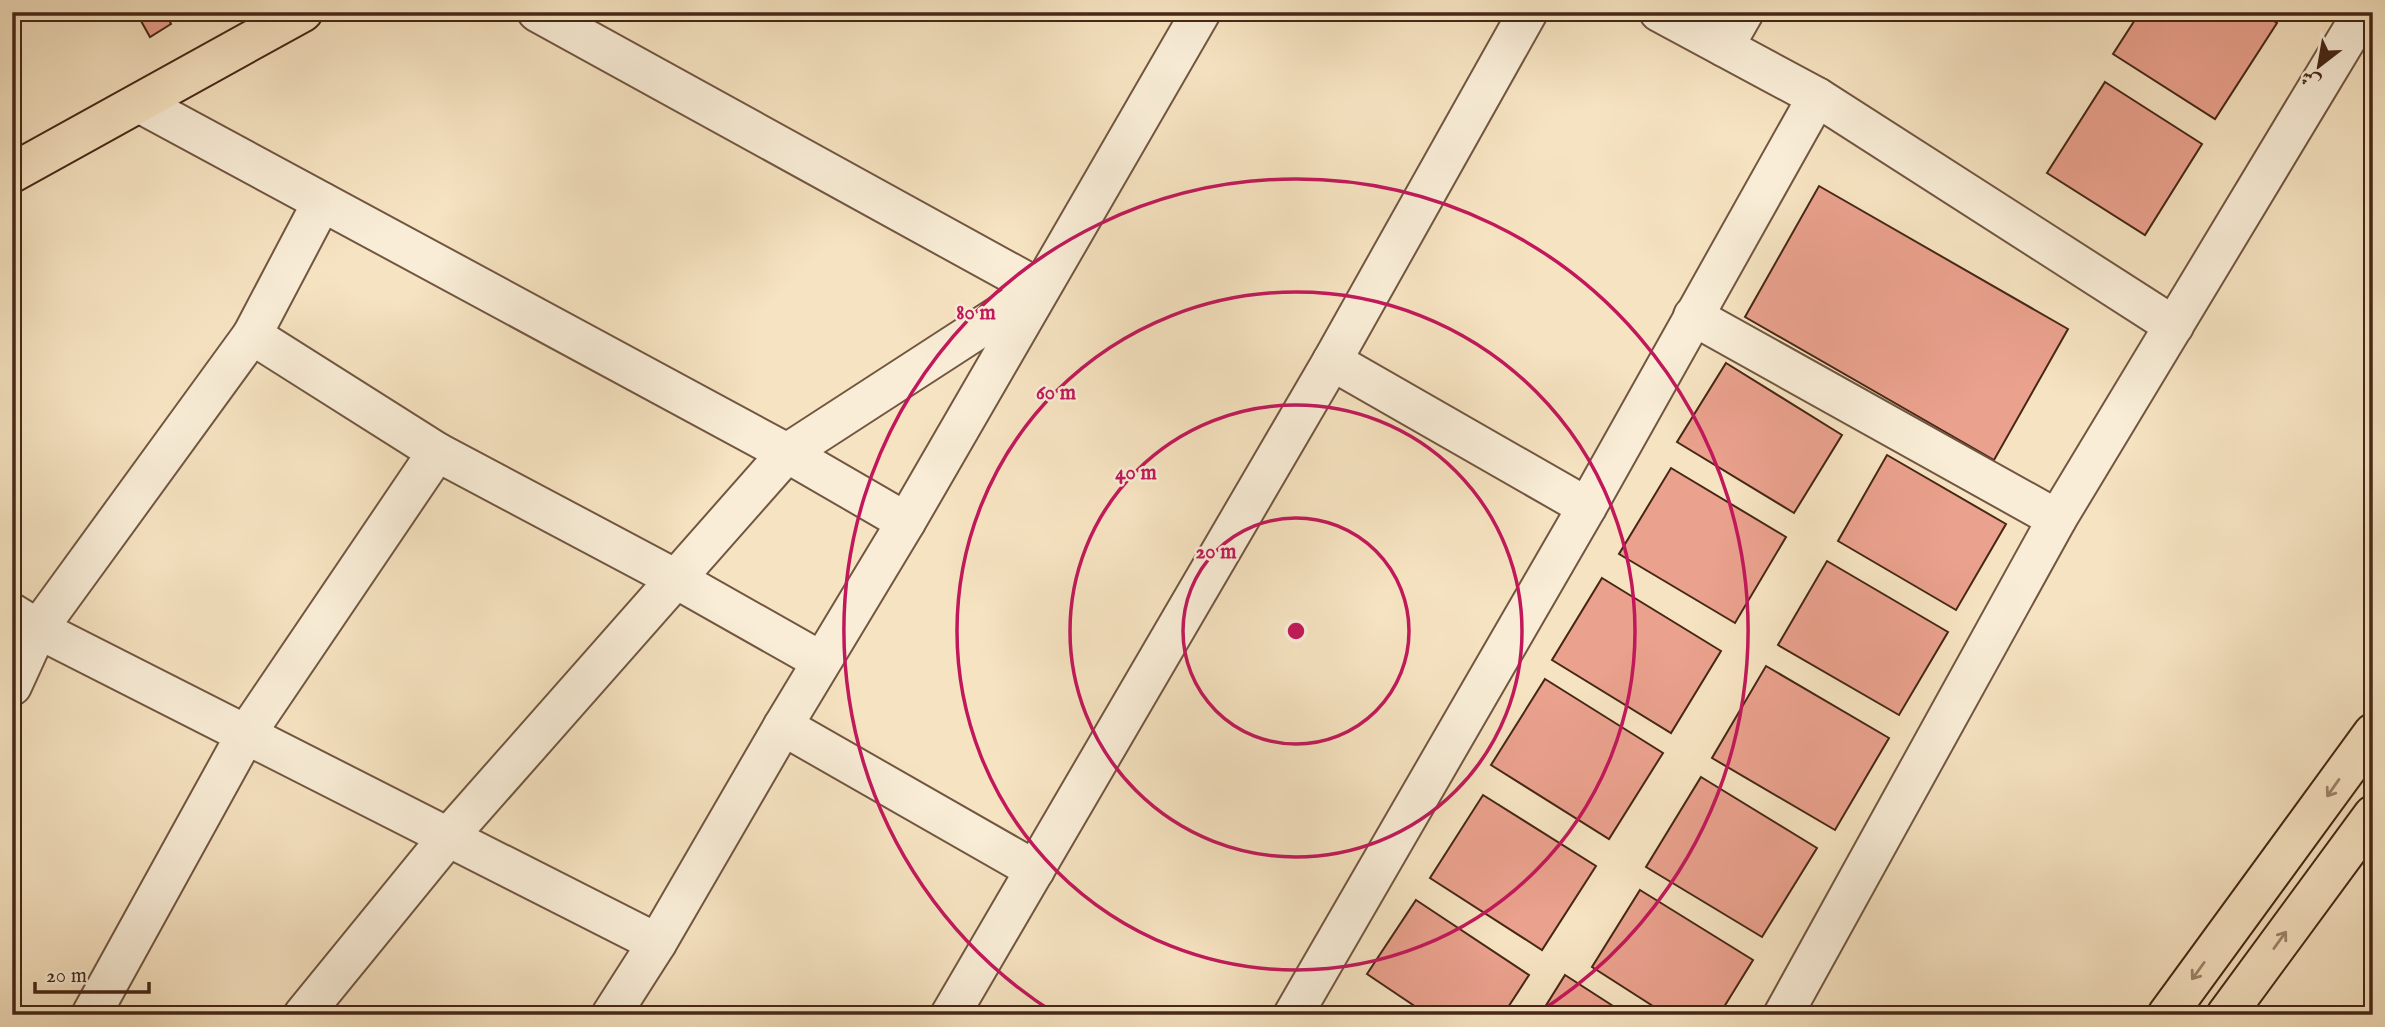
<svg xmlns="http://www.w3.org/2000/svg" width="2385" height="1027" font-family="'IM FELL English',Amiri,serif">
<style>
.building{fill:#eaa18d;stroke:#462716;stroke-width:2}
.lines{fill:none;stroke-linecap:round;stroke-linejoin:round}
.minor-casing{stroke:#725641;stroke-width:42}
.major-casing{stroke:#462716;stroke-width:42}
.minor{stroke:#f9edd7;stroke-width:38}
.major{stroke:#f6e3c1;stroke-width:38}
.oneway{stroke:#9e856c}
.ring{fill:none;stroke:#c2185b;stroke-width:3.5}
.centre{fill:#c2185b;stroke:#f9edd7;stroke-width:3.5}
.ring-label{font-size:21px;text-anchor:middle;font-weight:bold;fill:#c2185b;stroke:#f9edd7;stroke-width:5;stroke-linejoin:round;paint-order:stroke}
</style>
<rect width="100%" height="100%" fill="#f6e3c1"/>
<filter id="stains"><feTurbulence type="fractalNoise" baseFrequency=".00286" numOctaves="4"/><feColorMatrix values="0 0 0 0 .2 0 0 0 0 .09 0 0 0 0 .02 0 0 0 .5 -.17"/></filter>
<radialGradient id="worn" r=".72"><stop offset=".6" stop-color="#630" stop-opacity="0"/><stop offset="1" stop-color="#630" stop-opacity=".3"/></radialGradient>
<g class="building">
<polygon points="136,12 165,12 171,24 150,37"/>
<polygon points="2140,12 2260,12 2277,23 2215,119 2113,54"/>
<polygon points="2105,82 2202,144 2145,235 2047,173"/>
<polygon points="1819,186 2068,329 1994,460 1745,317"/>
<polygon points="1726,363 1842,435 1794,513 1677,442"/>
<polygon points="1887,455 2006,524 1956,610 1838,541"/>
<polygon points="1671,468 1786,537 1735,623 1619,554"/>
<polygon points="1827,561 1948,632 1899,715 1778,645"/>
<polygon points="1602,578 1721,651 1671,733 1552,660"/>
<polygon points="1766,666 1889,738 1835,830 1712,758"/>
<polygon points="1545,679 1663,753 1609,839 1491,765"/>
<polygon points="1701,777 1817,848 1762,937 1646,867"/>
<polygon points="1483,795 1596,866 1542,950 1430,878"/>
<polygon points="1640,890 1753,960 1719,1015 1667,1015 1592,967"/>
<polygon points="1416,900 1529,975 1503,1015 1428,1015 1367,974"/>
<polygon points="1565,975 1627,1015 1540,1015"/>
</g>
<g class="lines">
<g class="minor-casing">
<g id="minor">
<polyline points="1659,12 1817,97 2174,326"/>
<polyline points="1724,47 1744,12"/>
<polyline points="141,104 787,453 906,522"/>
<polyline points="1693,316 2057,519"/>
<polyline points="252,335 437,452 676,579 821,661"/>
<polyline points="1332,361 1587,507"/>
<polyline points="12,613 38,629 657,943"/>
<polyline points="12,686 38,629 252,335 322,202"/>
<polyline points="783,726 1035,870"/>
<polyline points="91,1015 246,734 437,452"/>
<polyline points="303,1015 449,836 787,453 1040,289 537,12"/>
<polyline points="611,1015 657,943 783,726 906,522 1201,12"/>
<polyline points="950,1015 1332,361 1528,12"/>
<polyline points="1293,1015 1587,507 1817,97"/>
<polyline points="1783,1015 2057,519 2363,12"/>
</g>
</g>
<g class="major-casing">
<g id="major">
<polyline points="12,173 303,12"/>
<polyline points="2167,1015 2373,733"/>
<polyline points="2226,1015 2373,815"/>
</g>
</g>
<use href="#minor" class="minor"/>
<use href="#major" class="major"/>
</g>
<defs><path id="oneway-shaft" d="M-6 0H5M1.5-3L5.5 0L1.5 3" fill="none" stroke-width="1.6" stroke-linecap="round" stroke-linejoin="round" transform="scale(1.75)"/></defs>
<g class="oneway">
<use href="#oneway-shaft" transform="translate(2333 788) rotate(125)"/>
<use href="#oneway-shaft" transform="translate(2280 940) rotate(-54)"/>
<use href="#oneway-shaft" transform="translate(2198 971) rotate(126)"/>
</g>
<g class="ring">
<circle cx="1296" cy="631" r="113"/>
<circle cx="1296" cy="631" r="226"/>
<circle cx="1296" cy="631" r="339"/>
<path d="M1056 1014A452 452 0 1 1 1536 1014"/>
</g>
<circle cx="1296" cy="631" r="10" class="centre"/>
<g class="ring-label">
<text x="976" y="319">80 m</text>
<text x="1056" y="399">60 m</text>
<text x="1136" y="479">40 m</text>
<text x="1216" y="558">20 m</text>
</g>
<rect width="2385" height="1027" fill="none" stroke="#f6e3c1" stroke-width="42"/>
<rect x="14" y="14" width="2357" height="999" fill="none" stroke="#462716" stroke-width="3.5"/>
<rect x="21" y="21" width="2343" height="985" fill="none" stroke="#462716" stroke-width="2"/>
<g transform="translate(2319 66) rotate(211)" stroke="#f9edd7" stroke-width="5" paint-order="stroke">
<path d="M0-5L12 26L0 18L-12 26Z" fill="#462716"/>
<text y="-10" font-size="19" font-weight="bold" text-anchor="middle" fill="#462716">ش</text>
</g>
<path d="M35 982v10h114v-10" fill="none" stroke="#462716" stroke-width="3.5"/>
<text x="46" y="982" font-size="21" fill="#462716" stroke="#f9edd7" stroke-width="5" paint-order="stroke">20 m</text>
<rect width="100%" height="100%" filter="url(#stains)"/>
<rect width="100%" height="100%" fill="url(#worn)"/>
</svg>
